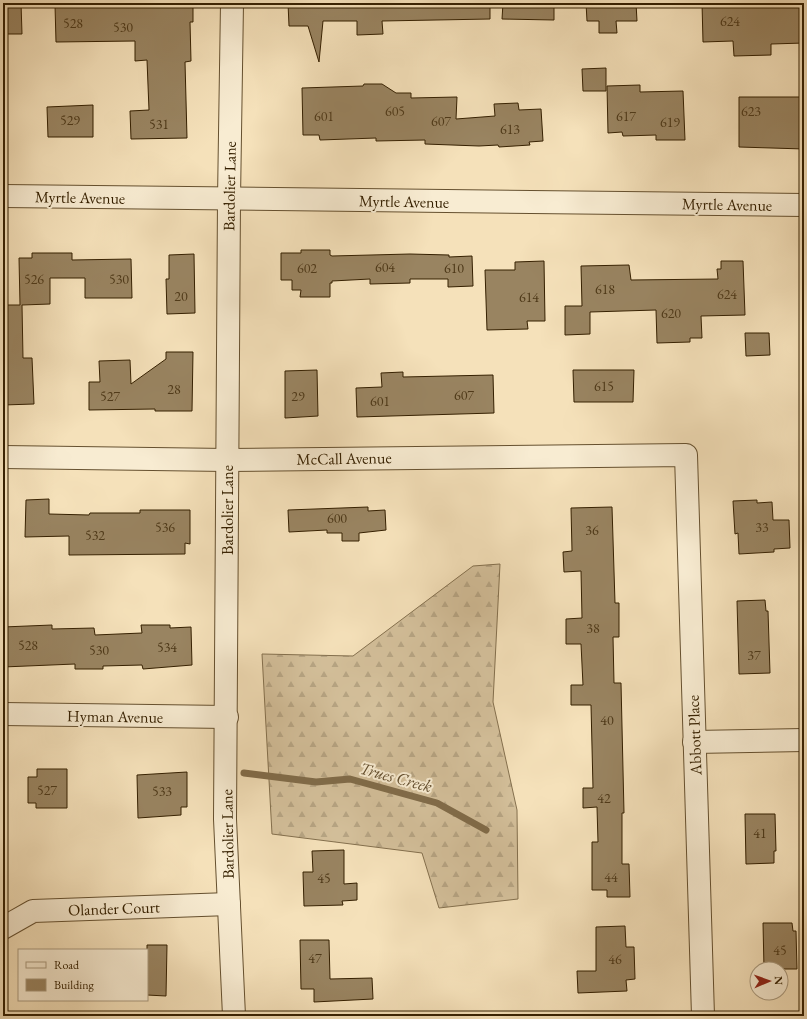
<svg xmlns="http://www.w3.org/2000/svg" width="807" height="1019" font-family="'EB Garamond',serif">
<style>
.forest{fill:url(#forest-firs);stroke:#84704e}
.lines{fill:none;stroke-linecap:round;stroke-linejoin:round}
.stream{stroke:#816c4a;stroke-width:7}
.building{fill:#998461;stroke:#352001}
.minor-casing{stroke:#65502f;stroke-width:24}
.minor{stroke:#f8ecd2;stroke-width:22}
.labels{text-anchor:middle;stroke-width:4;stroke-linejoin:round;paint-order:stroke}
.number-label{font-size:14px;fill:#4e3919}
.street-label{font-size:16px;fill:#352001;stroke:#f8ecd2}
.water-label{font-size:17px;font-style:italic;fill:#614c2c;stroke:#f8ecd2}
</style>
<defs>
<pattern id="forest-firs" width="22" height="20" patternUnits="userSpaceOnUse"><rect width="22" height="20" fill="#d4c09b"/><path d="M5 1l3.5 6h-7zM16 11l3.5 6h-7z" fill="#b7a584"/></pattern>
</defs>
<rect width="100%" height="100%" fill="#f5e1ba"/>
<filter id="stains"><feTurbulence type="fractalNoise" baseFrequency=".005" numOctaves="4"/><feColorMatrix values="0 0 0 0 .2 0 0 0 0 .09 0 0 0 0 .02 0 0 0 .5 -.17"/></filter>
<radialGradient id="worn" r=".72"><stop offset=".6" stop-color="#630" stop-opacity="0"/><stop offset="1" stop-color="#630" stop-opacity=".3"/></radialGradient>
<polygon class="forest" points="500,564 493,702 517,810 518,899 439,908 422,853 272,834 262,654 353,656 473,566"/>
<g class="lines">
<polyline class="stream" points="244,773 316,782 350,779 437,803 486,830"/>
</g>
<g class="building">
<polygon points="3,3 21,3 22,34 3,34"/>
<polygon points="56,3 193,3 193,22 190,22 191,61 185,62 187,138 131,139 130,111 149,110 147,60 135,61 135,41 56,42 55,5"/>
<polygon points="288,3 490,3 490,19 382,21 383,34 357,35 357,21 323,21 319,62 308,26 289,26"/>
<polygon points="503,3 554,3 554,20 502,19"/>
<polygon points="586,3 636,3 637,21 616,21 617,33 599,33 599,21 587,21"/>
<polygon points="702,3 804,3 804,43 771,44 771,55 734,56 733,41 703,42"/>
<polygon points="606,68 606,91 583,91 582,69"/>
<polygon points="364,84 382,84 396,93 411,93 411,98 457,97 456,119 495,116 494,104 518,103 519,110 541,109 543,141 529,142 530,145 499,147 498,145 479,146 425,144 425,140 376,141 376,138 320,140 319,135 303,135 302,88 363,86"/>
<polygon points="640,85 640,92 683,91 685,140 656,140 656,135 623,136 622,132 608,133 607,86"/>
<polygon points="739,97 804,97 804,149 739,147"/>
<polygon points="93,105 93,137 48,137 47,107"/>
<polygon points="301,250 330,250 330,255 332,256 410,254 449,255 449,257 472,256 473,286 448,287 448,279 410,279 410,283 370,284 370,279 332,281 332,283 330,283 330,297 300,297 301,290 292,290 292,280 281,280 281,253 301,253"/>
<polygon points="32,253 72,253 72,260 131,259 132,298 85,298 85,278 50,278 50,304 22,305 23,358 32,358 34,404 3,405 3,305 20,305 19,258 32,258"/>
<polygon points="194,254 195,313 167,314 166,279 169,279 169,255"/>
<polygon points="544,261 545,321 527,321 528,329 487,330 485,270 515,270 515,262"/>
<polygon points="721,261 743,261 745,315 701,316 702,338 690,338 690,342 657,343 656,310 590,312 590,334 565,335 565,306 582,306 581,266 629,265 631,280 718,279 717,269 721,269"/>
<polygon points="745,333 769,333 770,355 746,356"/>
<polygon points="166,352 193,352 192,411 155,411 155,409 89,410 89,382 100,382 99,361 130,360 131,384 166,359"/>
<polygon points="317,370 318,416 285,418 285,371"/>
<polygon points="573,370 634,370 633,402 574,402"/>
<polygon points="403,372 403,377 493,375 494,413 357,417 356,388 382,387 381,373"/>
<polygon points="49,499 49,514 89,515 90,513 140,513 140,510 190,510 190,544 185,543 185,554 69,555 69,536 25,537 26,500"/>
<polygon points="757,500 757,503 772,502 773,520 789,520 790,548 774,549 774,552 739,554 738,533 735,534 733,501"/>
<polygon points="368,507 368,511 385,510 386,530 359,533 359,541 342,541 342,533 327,533 327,530 289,532 288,510"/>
<polygon points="612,507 615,603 619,603 619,637 613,637 614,683 621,683 624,813 622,813 622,864 629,864 630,897 607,897 607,890 592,890 592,842 598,842 597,807 583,808 583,788 593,788 591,705 571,705 571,685 583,685 581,644 566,644 566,619 582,618 581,571 564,572 563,552 572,551 571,508"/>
<polygon points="765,600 766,611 768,611 770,673 739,674 737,601"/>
<polygon points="52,625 52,629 94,628 95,635 142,633 141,625 170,625 170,628 191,627 192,665 143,669 142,665 103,666 103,669 75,669 75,664 3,667 3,627"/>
<polygon points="37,769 67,769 67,808 36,808 36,803 28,803 28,777 37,777"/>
<polygon points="187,772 187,807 181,807 181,815 138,818 137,775"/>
<polygon points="745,814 775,814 776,851 774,851 774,863 746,864"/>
<polygon points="344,850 344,884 357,883 357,900 342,901 343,905 304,906 303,872 313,872 312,851"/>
<polygon points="763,923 792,923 793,931 796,931 797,969 764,969"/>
<polygon points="625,926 626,947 634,947 635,979 626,980 627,991 578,993 577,971 596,971 596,927"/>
<polygon points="300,940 329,940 330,979 372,978 373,999 314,1002 314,989 301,989"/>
<polygon points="147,945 167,945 166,996 147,995"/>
</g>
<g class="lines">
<g class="minor-casing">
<g id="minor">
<polyline points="232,3 229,199 225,819 234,1016"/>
<polyline points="3,196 804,205"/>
<polyline points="3,457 227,460 686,455 703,1016"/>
<polyline points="3,714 227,717"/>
<polyline points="694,742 804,740"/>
<polyline points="3,928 33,911 229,904"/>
</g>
</g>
<use href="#minor" class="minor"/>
</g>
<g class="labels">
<g class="number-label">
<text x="730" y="26">624</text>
<text x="73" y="28">528</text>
<text x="123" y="32">530</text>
<text x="395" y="116">605</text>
<text x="751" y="116">623</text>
<text x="324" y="121">601</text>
<text x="626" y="121">617</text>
<text x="70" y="125">529</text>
<text x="441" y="126">607</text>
<text x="670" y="127">619</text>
<text x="159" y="129">531</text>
<text x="510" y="134">613</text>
<text x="385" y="272">604</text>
<text x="307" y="273">602</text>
<text x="454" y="273">610</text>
<text x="34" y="284">526</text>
<text x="119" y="284">530</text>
<text x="605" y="294">618</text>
<text x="727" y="299">624</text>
<text x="181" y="301">20</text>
<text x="529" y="302">614</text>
<text x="671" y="318">620</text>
<text x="604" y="391">615</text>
<text x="174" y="394">28</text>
<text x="464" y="400">607</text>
<text x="110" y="401">527</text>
<text x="298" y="401">29</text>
<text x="380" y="406">601</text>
<text x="337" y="523">600</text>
<text x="165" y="532">536</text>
<text x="762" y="532">33</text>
<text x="592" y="535">36</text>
<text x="95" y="540">532</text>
<text x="593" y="633">38</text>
<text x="28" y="650">528</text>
<text x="167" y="652">534</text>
<text x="99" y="655">530</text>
<text x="754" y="660">37</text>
<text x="607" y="725">40</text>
<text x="47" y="795">527</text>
<text x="162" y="796">533</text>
<text x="604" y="803">42</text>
<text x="760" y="838">41</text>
<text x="611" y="882">44</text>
<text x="324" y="883">45</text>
<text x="780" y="955">45</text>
<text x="315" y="963">47</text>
<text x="615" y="964">46</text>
</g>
<g class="street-label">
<text transform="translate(229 186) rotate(-89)" y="6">Bardolier Lane</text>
<text transform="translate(80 197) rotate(1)" y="6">Myrtle Avenue</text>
<text transform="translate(404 201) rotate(1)" y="6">Myrtle Avenue</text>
<text transform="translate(727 204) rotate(1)" y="6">Myrtle Avenue</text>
<text transform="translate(344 458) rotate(-1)" y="6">McCall Avenue</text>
<text transform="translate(227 510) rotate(-90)" y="6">Bardolier Lane</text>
<text transform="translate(115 716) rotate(1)" y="6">Hyman Avenue</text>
<text transform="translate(694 735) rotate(-92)" y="6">Abbott Place</text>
<text transform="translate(227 834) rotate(-91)" y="6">Bardolier Lane</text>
<text transform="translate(114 908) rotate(-2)" y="6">Olander Court</text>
</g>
<g class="water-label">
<text transform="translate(396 777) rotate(15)" y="6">Trues Creek</text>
</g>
</g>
<rect width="807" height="1019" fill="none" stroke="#f5e1ba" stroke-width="16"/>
<rect x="4" y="4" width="799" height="1011" fill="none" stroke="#352001" stroke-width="2"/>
<rect x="8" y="8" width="791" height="1003" fill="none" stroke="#352001"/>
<rect x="18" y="949" width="130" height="52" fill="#f8ecd2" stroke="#aa9a7e"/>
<rect x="26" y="962" width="20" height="6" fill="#f8ecd2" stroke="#aa9a7e"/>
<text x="54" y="969" font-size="12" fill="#352001">Road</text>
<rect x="26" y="979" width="20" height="12" fill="#998461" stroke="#aa9a7e"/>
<text x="54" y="989" font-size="12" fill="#352001">Building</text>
<g transform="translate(769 981) rotate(88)"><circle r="19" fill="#f8ecd2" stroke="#aa9a7e"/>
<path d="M0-3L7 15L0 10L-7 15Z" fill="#8f2418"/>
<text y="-6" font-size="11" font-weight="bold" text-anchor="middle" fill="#352001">N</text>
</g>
<rect width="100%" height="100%" filter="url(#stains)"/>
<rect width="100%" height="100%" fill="url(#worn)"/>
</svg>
